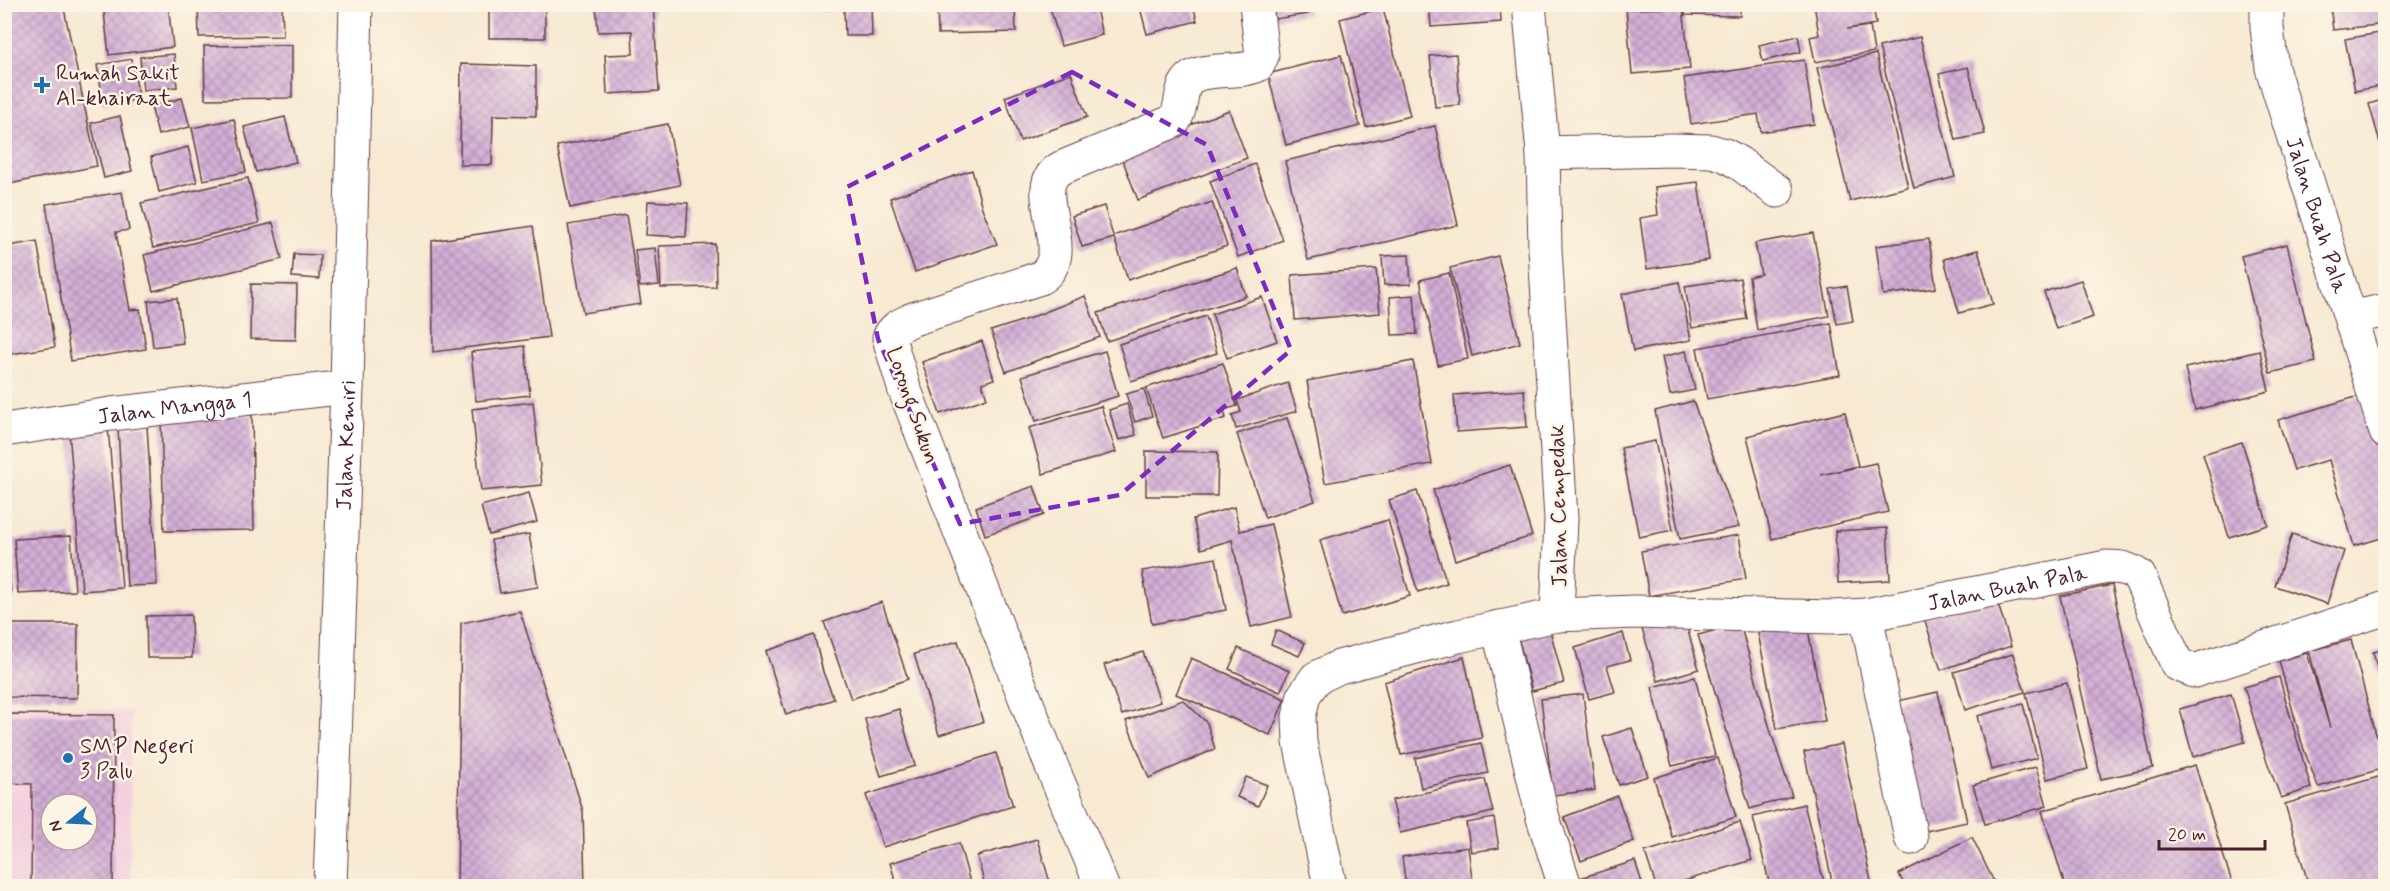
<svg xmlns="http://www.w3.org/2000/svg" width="2390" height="891" font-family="Mynerve,sans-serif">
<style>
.built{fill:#f3cfdf;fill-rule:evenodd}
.building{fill:url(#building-cross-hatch);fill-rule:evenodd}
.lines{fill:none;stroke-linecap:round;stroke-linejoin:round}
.minor-casing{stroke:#643d44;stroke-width:35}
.minor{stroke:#fff;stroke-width:33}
.marked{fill:none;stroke:#7b2cbf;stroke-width:4.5;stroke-dasharray:12 8;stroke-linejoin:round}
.poi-dot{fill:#1f6fb2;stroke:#fcf5e5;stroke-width:2}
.labels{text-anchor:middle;stroke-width:5;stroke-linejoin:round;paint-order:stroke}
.poi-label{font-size:22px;fill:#4a1f2b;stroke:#fcf5e5;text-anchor:start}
.street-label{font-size:22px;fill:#4a1f2b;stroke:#fcf5e5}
</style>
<defs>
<pattern id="building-cross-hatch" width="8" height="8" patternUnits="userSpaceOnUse" patternTransform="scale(1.5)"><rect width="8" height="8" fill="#d3afd7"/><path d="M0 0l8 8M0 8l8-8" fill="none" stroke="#ad8eaf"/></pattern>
</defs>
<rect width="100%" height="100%" fill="#fcf5e5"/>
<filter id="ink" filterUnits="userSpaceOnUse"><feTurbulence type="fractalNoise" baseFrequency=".0167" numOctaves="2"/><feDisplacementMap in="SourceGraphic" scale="12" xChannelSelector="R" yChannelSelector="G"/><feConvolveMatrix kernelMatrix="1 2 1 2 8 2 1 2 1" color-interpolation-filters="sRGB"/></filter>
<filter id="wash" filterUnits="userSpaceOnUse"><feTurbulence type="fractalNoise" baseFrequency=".008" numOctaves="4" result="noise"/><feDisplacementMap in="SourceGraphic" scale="24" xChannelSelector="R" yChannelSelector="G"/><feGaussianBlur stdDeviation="1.35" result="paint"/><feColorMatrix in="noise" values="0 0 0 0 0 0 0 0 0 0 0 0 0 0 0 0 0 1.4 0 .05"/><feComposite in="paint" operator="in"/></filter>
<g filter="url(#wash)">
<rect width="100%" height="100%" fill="#f7e9d2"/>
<path class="built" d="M5 705 131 711 130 886H5ZM51 804H87V840H51Z"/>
<g id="blocks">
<g class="building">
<polygon points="4,4 63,4 97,166 4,185"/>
<polygon points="103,4 168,4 173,47 109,55"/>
<polygon points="198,4 282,4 283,36 199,37"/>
<rect x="489" y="4" width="56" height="34"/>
<polygon points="596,4 653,4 659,91 607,94 605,55 633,54 632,31 598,32"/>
<polygon points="817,4 871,4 872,36 845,36 844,9 817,10"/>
<polygon points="937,4 1015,4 1016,32 938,34"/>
<polygon points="1049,4 1095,4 1102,35 1061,46"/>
<polygon points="1139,4 1193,4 1197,21 1147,34"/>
<polygon points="1272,4 1307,4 1308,14 1275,19"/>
<polygon points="1429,4 1500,4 1501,22 1431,27"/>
<polygon points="1685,4 1740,4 1740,16 1685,15"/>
<polygon points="1814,4 1873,4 1876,24 1847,29 1870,26 1874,52 1815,62 1810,37 1819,35"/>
<polygon points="2330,4 2385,4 2385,24 2333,30"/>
<polygon points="1383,8 1410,116 1366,127 1340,19"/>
<polygon points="1683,8 1690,69 1632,74 1626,9"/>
<polygon points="2385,32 2385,85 2355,91 2345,39"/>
<polygon points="1798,36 1801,52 1763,61 1759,45"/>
<polygon points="1920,37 1955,177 1914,188 1879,47"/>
<polygon points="292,45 292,98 205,99 204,46"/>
<polygon points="174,54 177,87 143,90 140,57"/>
<polygon points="1456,54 1460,105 1435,107 1430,56"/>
<polygon points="1876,54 1908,187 1850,201 1817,68"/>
<polygon points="1341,55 1360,126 1286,145 1268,74"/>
<polygon points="132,59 139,99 104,105 97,65"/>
<polygon points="1804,60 1814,124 1761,132 1758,114 1691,124 1684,78"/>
<polygon points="461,64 536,66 536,116 493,115 492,165 460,165"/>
<polygon points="1968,67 1985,134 1956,140 1939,74"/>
<polygon points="1071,73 1087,117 1020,141 1005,97"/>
<polygon points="182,98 190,127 158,135 151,106"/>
<polygon points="2385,99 2385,160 2369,104"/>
<polygon points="1229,110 1247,158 1138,200 1120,153"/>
<polygon points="120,116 132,171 104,178 91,123"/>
<polygon points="285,117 296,162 256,172 244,127"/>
<polygon points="234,119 246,172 203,180 192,128"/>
<polygon points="668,124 680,185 570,208 557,146"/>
<polygon points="1435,126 1458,225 1308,260 1285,161"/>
<polygon points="188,147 197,182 159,192 151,157"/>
<polygon points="1255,164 1283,240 1238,257 1210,181"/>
<polygon points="972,170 982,208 997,244 915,272 890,198"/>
<polygon points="248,178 259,223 153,248 141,203"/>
<polygon points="1698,182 1709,260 1647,269 1640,218 1658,215 1655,187"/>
<polygon points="122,192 129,230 116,232 130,310 140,309 146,349 71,361 46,204"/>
<polygon points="648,201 688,203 686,237 646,235"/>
<polygon points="1212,202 1227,246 1128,280 1114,238 1082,247 1072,216 1104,206 1113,236"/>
<polygon points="626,215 641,304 583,313 568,225"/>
<polygon points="273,223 282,259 153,291 144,255"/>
<polygon points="533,226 549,337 433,352 432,241"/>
<polygon points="1813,233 1829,316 1757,330 1749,277 1761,274 1755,243"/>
<polygon points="1929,239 1936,288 1883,295 1876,246"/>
<polygon points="37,241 55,347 4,355 4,247"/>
<polygon points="715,244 716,287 661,288 659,246"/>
<polygon points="2287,244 2316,362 2270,373 2241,256"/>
<polygon points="655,248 659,285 640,287 635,250"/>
<polygon points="1978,250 1993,304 1959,313 1944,259"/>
<polygon points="294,254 320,255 319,279 292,277"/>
<polygon points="1409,255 1411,284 1384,285 1382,256"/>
<polygon points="1498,256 1520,343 1472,356 1450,268"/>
<polygon points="1237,268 1246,296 1107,341 1098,313"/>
<polygon points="1376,269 1380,313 1295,320 1292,275"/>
<polygon points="1449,273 1468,359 1438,365 1420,280"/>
<polygon points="1740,278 1747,319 1692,328 1685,286"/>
<polygon points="2081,280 2093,317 2056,329 2044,292"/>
<polygon points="1679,282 1691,340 1633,351 1622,294"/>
<polygon points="251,284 297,285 296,340 250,339"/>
<polygon points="1847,286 1853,321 1837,324 1830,289"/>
<polygon points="1414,295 1417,334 1392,335 1390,297"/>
<polygon points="1085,296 1100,337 1006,372 991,331 1030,318"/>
<polygon points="1262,297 1277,341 1227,358 1212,314"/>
<polygon points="177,298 183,343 153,347 148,301"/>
<polygon points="1206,316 1217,353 1131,381 1119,344"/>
<polygon points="1831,323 1840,375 1707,399 1697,348"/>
<polygon points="982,341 994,379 982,383 987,398 940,414 922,362"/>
<polygon points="525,346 530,395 476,401 471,352"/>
<polygon points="1105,351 1118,396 1036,421 1022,376"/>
<polygon points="1686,351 1695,390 1670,395 1662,357"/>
<polygon points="2260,351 2269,391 2195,410 2185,368"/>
<polygon points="1413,361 1432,464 1325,483 1307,381"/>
<polygon points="1223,363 1237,406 1224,410 1226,418 1163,438 1146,388"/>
<polygon points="1288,383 1297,411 1236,429 1232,415 1241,412 1237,400"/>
<polygon points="1144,389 1152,416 1135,422 1126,394"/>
<polygon points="1524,390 1527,427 1457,432 1454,395"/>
<polygon points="2366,394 2385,469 2385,537 2354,546 2329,460 2294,470 2278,420"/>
<polygon points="1693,401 1739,527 1680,539 1655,411"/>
<polygon points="533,402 542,485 481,491 472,409"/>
<polygon points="1127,404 1136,435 1119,440 1109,410"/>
<polygon points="1101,406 1116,452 1043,474 1029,428"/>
<polygon points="1845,412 1858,466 1821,475 1876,463 1888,512 1772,539 1747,436"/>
<polygon points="252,415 254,530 164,531 161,417"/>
<polygon points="1287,418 1315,501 1265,518 1237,434"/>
<polygon points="147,426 157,585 127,586 118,428"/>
<polygon points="108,427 122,588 82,591 69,430"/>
<polygon points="1655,441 1673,530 1639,537 1621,448"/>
<polygon points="2242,442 2268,525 2229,537 2203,454"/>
<polygon points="1146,451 1218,452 1217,496 1146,496"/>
<polygon points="1510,465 1532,536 1455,560 1433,490"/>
<polygon points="1034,486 1044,515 985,535 976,507"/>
<polygon points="1417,491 1447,583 1418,592 1389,500"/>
<polygon points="529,493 537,522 489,535 481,506"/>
<polygon points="4,503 6,503 11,595 4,595"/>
<polygon points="1234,507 1240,531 1271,524 1292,617 1251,627 1232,540 1201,549 1193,519"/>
<polygon points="1388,520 1410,596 1342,616 1320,540"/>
<polygon points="1887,528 1890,580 1838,583 1835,531"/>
<polygon points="529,534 538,587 500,593 491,540"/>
<polygon points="2292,534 2344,551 2327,604 2275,586"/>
<polygon points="1739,535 1746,579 1649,596 1641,551"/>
<polygon points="71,536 75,591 18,594 14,539"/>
<polygon points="1216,558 1226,610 1152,624 1142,571"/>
<polygon points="2112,585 2153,768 2101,779 2060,596"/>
<polygon points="1995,594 2011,646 1941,670 1924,618"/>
<polygon points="882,602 908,679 851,699 824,622"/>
<polygon points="520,611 583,811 585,886 457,886 461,623"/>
<polygon points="191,615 192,658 147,658 146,616"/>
<polygon points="1684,617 1699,669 1658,681 1642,629"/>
<polygon points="4,624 78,624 77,698 4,697"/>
<polygon points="1740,624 1770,729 1792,796 1750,809 1698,635"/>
<polygon points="1807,624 1825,721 1777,729 1758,633"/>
<polygon points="1549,626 1564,683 1532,691 1517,633"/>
<polygon points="1276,630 1305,643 1299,656 1271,644"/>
<polygon points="1623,633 1630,660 1607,666 1615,692 1589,699 1575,648"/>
<polygon points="814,635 823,672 834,699 786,715 766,651"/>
<polygon points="2351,640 2385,768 2318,787 2303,747 2279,661 2307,653 2330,728 2309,651"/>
<polygon points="958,641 983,722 939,735 914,654"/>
<polygon points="1238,648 1289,671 1280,692 1229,669"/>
<polygon points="2385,649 2385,697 2373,652"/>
<polygon points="1143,652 1160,702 1122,715 1104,665"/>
<polygon points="2013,654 2025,692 1965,710 1954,672"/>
<polygon points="1464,657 1482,738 1401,755 1384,682"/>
<polygon points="1191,658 1285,699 1270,735 1176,694"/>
<polygon points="1695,677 1715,756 1672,766 1652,687"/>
<polygon points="2279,677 2311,788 2281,798 2266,759 2244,687"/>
<polygon points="2067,683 2088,769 2047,779 2026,693"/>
<polygon points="1938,692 1967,822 1921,832 1893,702"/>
<polygon points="1583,694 1595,790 1553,795 1541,699"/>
<polygon points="2231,694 2245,742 2193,757 2180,709"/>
<polygon points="1183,700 1207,723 1215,749 1149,778 1126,721"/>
<polygon points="2023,704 2037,758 1991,770 1977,716"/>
<polygon points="899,709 915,766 881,776 872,749 865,719"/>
<path d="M4 714 114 715 113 886H31L32 784 4 783ZM51 804H87V840H51Z"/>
<polygon points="1632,728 1648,776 1619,785 1603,737"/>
<polygon points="1481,743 1488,773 1421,788 1415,758"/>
<polygon points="1842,744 1872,886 1833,886 1804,752"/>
<polygon points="996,753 1013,806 883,847 866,795"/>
<polygon points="1718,758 1736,817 1672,837 1654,778"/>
<polygon points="2195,765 2233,886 2065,886 2042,811"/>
<polygon points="2036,767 2047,806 1985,824 1973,785"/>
<polygon points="2385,775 2385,882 2370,886 2309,886 2285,804"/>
<polygon points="1246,777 1267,785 1258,806 1237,797"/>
<polygon points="1485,779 1493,812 1400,833 1392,800"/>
<polygon points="1617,796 1634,841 1581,861 1564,817"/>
<polygon points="1804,804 1824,882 1804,886 1770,886 1753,817"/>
<polygon points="1494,818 1499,848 1471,852 1466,823"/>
<polygon points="1740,822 1752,860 1668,886 1656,886 1645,852"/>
<polygon points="1972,837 1995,884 1988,886 1905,886 1899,874"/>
<polygon points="1037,839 1051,886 985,886 977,856"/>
<polygon points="959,843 971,886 897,886 890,863"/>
<polygon points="1468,847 1473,886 1406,886 1402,857"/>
<polygon points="1635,861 1643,886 1579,886 1577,879"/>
</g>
</g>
</g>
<g filter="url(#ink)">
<use href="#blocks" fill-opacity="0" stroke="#643d44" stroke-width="1.5"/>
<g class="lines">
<g class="minor-casing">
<g id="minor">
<path id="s1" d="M2267 4V28L2272 68 2386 432"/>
<polyline points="1543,153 1673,150 1711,151 1725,155 1739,163 1777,191"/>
<polyline points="2351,318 2386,310"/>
<path id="s2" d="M4 430 111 414 347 387"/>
<path id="s3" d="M1557 615 1635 612 1833 617 1866 615 2107 567C2120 567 2128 568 2139 576L2177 664 2194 671 2386 608"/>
<polyline points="1866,615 1911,838"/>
<polyline points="1498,627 1543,818 1565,886"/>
<path id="s4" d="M330 886 347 387 356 4"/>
<path d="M1102 886 1052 767 904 388 889 338C893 327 903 324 913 319L1040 278C1080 253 1024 188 1061 168L1174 121C1183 108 1179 92 1187 82 1199 65 1239 75 1258 65L1262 56 1256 4"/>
<polyline points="1330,886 1300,742 1299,717 1304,695 1316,678 1339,667 1458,636 1557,615 1561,519 1545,249 1543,153 1529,4"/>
</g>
</g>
<use href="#minor" class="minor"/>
</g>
</g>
<path class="marked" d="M1072 72 1207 145 1291 350 1120 495 960 524 878 339 847 187Z"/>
<g class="poi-dot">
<path d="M39 76h6v6h6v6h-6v6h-6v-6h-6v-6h6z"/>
<circle cx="68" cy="758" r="6"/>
</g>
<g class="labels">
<g class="poi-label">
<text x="56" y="80">Rumah Sakit<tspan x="56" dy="25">Al-khairaat</tspan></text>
<text x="80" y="753">SMP Negeri<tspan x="80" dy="25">3 Palu</tspan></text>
</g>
<g class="street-label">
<text dy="8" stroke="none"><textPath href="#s1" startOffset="218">Jalan Buah Pala</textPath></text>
<text transform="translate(914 405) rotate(71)" y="8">Lorong Sukun</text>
<text dy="8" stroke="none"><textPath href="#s2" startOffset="172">Jalan Mangga 1</textPath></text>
<text dy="8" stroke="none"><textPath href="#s4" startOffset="441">Jalan Kemiri</textPath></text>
<text transform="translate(1557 506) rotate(-91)" y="8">Jalan Cempedak</text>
<text dy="8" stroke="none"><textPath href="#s3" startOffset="453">Jalan Buah Pala</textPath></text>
</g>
</g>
<rect width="2390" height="891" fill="none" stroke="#fcf5e5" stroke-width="24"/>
<g transform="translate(69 822) rotate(252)"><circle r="28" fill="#fcf5e5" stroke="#b59f9b" stroke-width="1.5"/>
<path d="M0-4.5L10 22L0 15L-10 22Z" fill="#1f6fb2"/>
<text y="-9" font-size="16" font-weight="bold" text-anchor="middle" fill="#4a1f2b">N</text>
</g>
<path d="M2159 840v9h106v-9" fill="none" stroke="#4a1f2b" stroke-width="3"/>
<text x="2168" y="840" font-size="18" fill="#4a1f2b" stroke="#fcf5e5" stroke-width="4.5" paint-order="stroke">20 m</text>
</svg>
